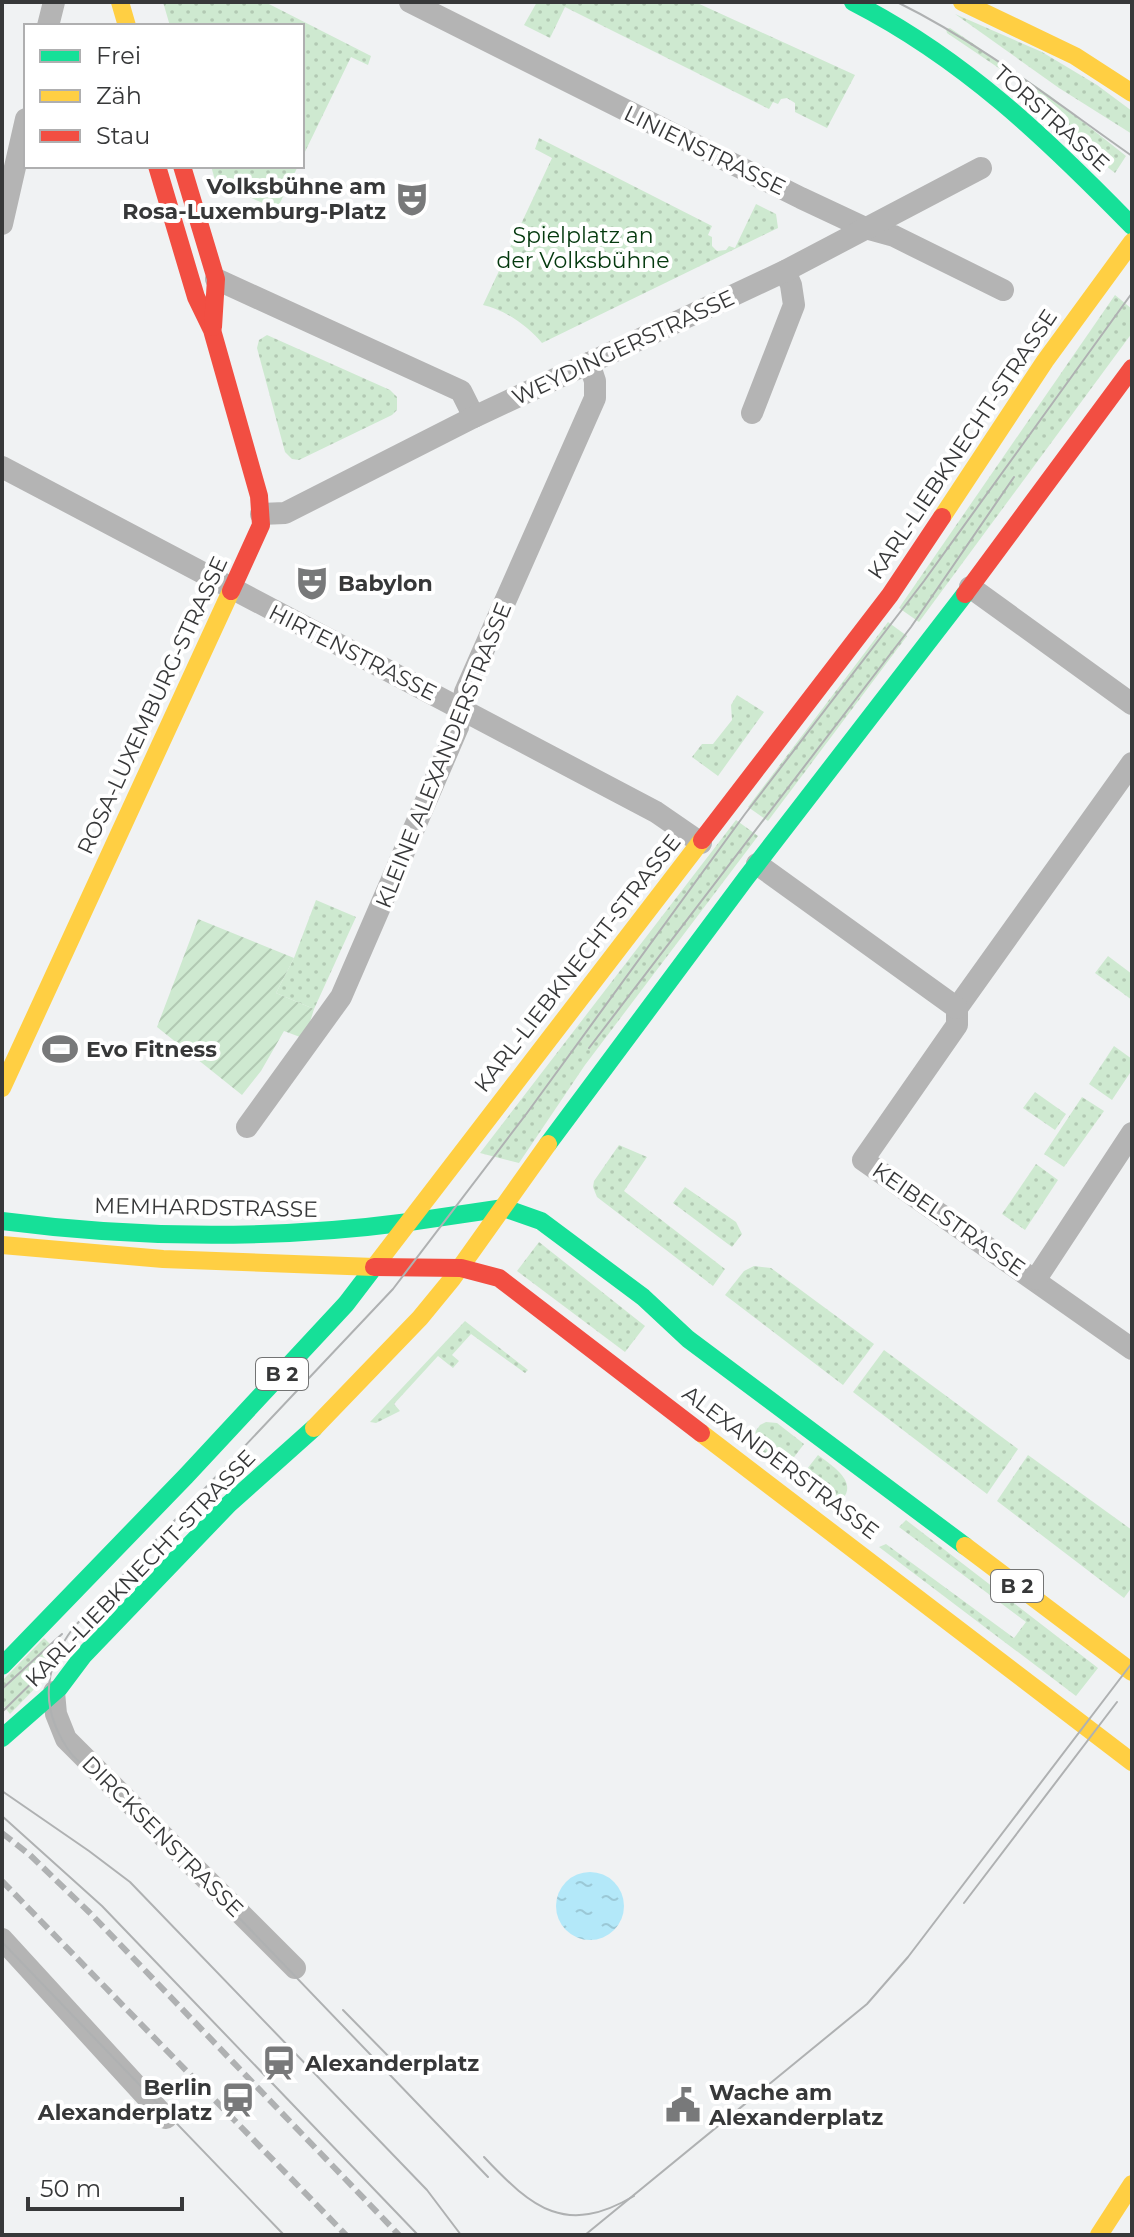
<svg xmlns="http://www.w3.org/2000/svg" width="1134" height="2237" font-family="Montserrat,sans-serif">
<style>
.grass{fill:url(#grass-dots)}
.garden{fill:url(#garden-furrows)}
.water{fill:url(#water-ripples)}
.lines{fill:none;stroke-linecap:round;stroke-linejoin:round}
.street{stroke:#b4b4b4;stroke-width:22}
.fast{stroke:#16e098;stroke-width:18}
.slow{stroke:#ffcf43;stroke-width:18}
.jam{stroke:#f24e42;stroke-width:18}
.tram{stroke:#afb1b2;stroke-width:2}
.rail{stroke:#afb1b2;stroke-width:6;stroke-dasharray:12 6;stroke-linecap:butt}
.labels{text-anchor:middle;stroke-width:8;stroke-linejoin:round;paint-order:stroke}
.shield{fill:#fff;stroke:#737474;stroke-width:2}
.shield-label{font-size:20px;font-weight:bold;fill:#373839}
.street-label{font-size:22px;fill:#373839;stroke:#fff}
.poi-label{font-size:22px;font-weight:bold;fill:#373839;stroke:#fff;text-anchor:start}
.park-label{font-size:22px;fill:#04390e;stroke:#fff}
</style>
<defs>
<pattern id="grass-dots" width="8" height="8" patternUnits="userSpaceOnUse" patternTransform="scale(2)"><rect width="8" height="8" fill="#cee9d0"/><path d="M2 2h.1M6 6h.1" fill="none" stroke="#b2c9b3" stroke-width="1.8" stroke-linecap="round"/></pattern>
<pattern id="garden-furrows" width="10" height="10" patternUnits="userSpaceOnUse" patternTransform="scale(2)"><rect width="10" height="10" fill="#cee9d0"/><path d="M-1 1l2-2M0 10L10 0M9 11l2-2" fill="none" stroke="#b2c9b3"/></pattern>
<pattern id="water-ripples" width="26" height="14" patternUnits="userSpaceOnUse" patternTransform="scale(2)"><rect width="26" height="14" fill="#b3e8f9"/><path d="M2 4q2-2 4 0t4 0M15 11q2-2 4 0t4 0" fill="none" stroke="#9bc8d6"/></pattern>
</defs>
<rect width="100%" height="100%" fill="#f0f2f3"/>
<g class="grass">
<polygon points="163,2 265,2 371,56 368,65 351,57 302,158 302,26 170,26"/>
<polygon points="537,2 695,2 855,75 827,128 795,112 795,103 787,98 781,99 778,104 773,102 769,109 565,7 550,38 524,25"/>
<polygon points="955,14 1042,52 1097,85 1132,111 1132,134 1059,88"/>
<polygon points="950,28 1049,95 1126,156 1115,173 1101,162 1012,77 947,33 946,29"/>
<path d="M539 138 712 226 708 235 712 237V246L717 251 726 250 729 246 735 248 756 204 776 214 778 228 542 343C529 327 504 309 483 305L552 158 535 149Z"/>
<polygon points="211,166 298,166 277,209 242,194 219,194"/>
<polygon points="1115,295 1132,309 1132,333 919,622 899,608"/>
<polygon points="267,335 390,390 397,397 397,410 392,415 299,460 292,459 285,452 257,348 259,340"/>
<polygon points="888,622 907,636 768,821 748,807"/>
<polygon points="737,695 764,712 718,776 692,757 702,744 713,744 732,720 731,705"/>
<polygon points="736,820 758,836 585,1065 519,1163 480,1153"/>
<polygon points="316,900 356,917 314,1009 276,993 294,958"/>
<polygon points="1108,956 1132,974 1132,1000 1095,973"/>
<polygon points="1114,1046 1132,1059 1132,1070 1112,1100 1089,1084"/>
<polygon points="1035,1092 1066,1114 1055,1130 1023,1108"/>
<polygon points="1082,1097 1104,1111 1064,1167 1044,1154"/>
<polygon points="619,1145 647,1157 624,1191 725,1269 713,1286 597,1197 593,1187 594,1181"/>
<polygon points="1036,1164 1058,1180 1025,1230 1002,1214"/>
<polygon points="685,1187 736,1222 742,1234 732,1247 673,1203"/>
<polygon points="539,1242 645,1326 625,1352 517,1271"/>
<polygon points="754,1266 771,1268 874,1344 843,1385 725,1295 744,1271"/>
<polygon points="465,1321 528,1370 525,1373 471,1334 452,1355 459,1361 453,1368 438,1356 394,1404 400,1411 376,1423 370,1422"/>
<polygon points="884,1350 1018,1449 987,1494 853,1392"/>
<polygon points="766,1422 777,1423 804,1444 782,1473 755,1451 753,1435 760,1425"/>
<path d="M818 1455C834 1467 863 1485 837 1504L822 1503 796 1483Z"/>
<polygon points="1028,1455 1132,1530 1132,1587 1124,1598 997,1501"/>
<polygon points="906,1520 1098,1668 1076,1696 879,1547 886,1544 1014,1638 1026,1622 899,1527"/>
<polygon points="44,1638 54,1648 49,1661 40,1670 46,1677 10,1714 2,1704 2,1681"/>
</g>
<polygon class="garden" points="198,919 294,958 276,993 314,1009 309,1025 300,1037 284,1031 261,1071 242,1095 157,1027"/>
<circle class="water" cx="590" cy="1906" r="34"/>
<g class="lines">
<g class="street">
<polyline points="410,2 801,198 865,228 894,236 1003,290"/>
<polyline points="48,26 54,2"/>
<polyline points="2,224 26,119"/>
<polyline points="216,279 461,391 474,417"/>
<polyline points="752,413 794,305 791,285 785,271"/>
<polyline points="2,467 656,812 701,843"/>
<polyline points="261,514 285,513 474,417 785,271 981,168"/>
<polyline points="970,587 1132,704"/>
<polyline points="1132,763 957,1008 957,1025 863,1160 1132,1349"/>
<polyline points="757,864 957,1008"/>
<polyline points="247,1127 341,997 458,727 465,692 595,398 595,381 589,363"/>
<polyline points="1036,1279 1132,1133"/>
<polyline points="54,1692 56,1714 66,1739 295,1968"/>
<polyline points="2,1939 166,2118"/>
</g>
<g class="fast">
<path d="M853 2C964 59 1046 138 1132 226"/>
<polyline points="548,1144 746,878 965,594"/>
<path d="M2 1221C139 1239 272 1240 409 1222"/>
<polyline points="409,1222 504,1208 541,1221 643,1297 688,1339 965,1546"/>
<polyline points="2,1666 186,1476 346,1304 375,1266"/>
<polyline points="2,1738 59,1688 83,1656 229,1504 314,1428"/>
</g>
<g class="slow">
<polyline points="120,2 127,26"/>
<polyline points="962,2 1075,56 1132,93"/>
<polyline points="942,517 1045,361 1132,242"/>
<polyline points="2,1088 231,591"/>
<polyline points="2,1245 163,1259 374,1267"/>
<polyline points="375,1266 702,840"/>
<polyline points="314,1428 420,1318 452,1279 548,1144"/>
<polyline points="701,1433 1132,1762"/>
<polyline points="965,1546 1132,1672"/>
<polyline points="1099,2235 1132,2184"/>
</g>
<g class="jam">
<polyline points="157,166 196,297 212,330 259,496 261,525 231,591"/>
<polyline points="182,166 216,279 213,327"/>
<polyline points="965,594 1132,368"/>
<polyline points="702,840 890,595 942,517"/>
<polyline points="374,1267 461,1268 499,1278 701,1433"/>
</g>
<g class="tram">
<path d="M897 2C982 44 1055 102 1132 156"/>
<polyline points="589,1048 911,627 1014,477"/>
<polyline points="2,1689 62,1634"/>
<polyline points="2,1712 53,1662"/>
<polyline points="2,1791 89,1851 130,1882 427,2190 461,2235"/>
<polyline points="2,1816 102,1906 418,2235"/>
<polyline points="964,1903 1117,1702"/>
<polyline points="2,1942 284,2235"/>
<polyline points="343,2010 396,2064"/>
<path d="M484 2157C533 2209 566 2236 634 2196"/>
<path d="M488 2177 172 1848 73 1756C40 1713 41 1670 74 1627L393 1289 527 1113 745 814 924 581 1132 293"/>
<polyline points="585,2235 867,2004 908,1957 1132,1663"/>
</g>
<g class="rail">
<polyline points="2,1833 30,1855 89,1912 399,2235"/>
<polyline points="2,1881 346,2235"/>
</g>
</g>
<defs>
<g id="theatre-bare" transform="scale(2.76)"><path d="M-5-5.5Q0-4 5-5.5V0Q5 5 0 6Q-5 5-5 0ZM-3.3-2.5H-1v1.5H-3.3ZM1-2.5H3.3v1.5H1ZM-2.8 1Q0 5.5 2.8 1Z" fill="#78797a" stroke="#fff" stroke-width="2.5" paint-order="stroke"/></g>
<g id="stadium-bare" transform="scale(2.76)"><path d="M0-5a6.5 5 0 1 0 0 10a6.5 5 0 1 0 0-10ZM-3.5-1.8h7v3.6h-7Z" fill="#78797a" stroke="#fff" stroke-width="2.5" paint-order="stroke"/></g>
<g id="station-bare" transform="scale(2.76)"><path d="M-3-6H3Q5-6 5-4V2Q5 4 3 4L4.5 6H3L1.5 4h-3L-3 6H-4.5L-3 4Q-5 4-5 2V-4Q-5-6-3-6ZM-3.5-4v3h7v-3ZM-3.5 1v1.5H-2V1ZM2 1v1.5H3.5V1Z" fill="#78797a" stroke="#fff" stroke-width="2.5" paint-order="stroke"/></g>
<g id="civic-bare" transform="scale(2.76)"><path d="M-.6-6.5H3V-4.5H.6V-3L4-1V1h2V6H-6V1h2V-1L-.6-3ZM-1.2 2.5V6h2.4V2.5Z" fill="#78797a" stroke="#fff" stroke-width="2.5" paint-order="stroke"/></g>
</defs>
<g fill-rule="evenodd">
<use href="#theatre-bare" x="412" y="199"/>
<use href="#theatre-bare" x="312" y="583"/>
<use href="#stadium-bare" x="60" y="1049"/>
<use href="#station-bare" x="279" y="2063"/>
<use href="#station-bare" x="238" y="2100"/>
<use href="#civic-bare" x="683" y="2105"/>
</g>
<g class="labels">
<g class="shield">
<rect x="256" y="1358" width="52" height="32" rx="6"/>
<rect x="991" y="1570" width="52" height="32" rx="6"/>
</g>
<g class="shield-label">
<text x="282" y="1381">B 2</text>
<text x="1017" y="1593">B 2</text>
</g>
<g class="street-label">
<text transform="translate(1052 118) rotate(42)" y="8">TORSTRASSE</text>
<text transform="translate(705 150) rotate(26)" y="8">LINIENSTRASSE</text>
<text transform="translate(623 347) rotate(-25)" y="8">WEYDINGERSTRASSE</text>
<text transform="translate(962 444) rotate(-56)" y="8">KARL-LIEBKNECHT-STRASSE</text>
<text transform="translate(353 652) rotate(27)" y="8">HIRTENSTRASSE</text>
<text transform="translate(152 705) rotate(-65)" y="8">ROSA-LUXEMBURG-STRASSE</text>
<text transform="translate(443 755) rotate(-68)" y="8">KLEINE ALEXANDERSTRASSE</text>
<text transform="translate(577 963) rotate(-52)" y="8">KARL-LIEBKNECHT-STRASSE</text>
<text transform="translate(206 1207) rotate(1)" y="8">MEMHARDSTRASSE</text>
<text transform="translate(949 1219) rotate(35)" y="8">KEIBELSTRASSE</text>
<text transform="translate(781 1462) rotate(37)" y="8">ALEXANDERSTRASSE</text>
<text transform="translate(140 1568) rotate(-46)" y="8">KARL-LIEBKNECHT-STRASSE</text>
<text transform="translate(163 1836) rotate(45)" y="8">DIRCKSENSTRASSE</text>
</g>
<g class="poi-label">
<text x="386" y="194" text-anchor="end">Volksbühne am<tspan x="386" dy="25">Rosa-Luxemburg-Platz</tspan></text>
<text x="338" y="591">Babylon</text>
<text x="86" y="1057">Evo Fitness</text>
<text x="305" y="2071">Alexanderplatz</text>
<text x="212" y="2095" text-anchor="end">Berlin<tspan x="212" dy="25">Alexanderplatz</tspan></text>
<text x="709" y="2100">Wache am<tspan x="709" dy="25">Alexanderplatz</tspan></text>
</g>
<g class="park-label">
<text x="583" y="243">Spielplatz an<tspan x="583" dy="25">der Volksbühne</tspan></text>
</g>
</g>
<rect width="1134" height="2237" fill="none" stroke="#373839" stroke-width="8"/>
<rect x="24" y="24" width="280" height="144" fill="#ffffff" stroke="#afafb0" stroke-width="2"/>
<rect x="40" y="50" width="40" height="12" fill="#16e098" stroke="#afafb0" stroke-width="2"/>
<text x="96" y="64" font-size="24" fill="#373839">Frei</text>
<rect x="40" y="90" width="40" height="12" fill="#ffcf43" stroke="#afafb0" stroke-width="2"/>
<text x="96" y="104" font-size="24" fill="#373839">Zäh</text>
<rect x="40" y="130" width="40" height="12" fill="#f24e42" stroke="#afafb0" stroke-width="2"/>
<text x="96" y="144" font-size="24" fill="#373839">Stau</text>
<path d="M28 2197v12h154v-12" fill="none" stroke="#373839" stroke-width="4"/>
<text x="40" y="2197" font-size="24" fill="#373839" stroke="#ffffff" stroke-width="6" paint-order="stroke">50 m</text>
</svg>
